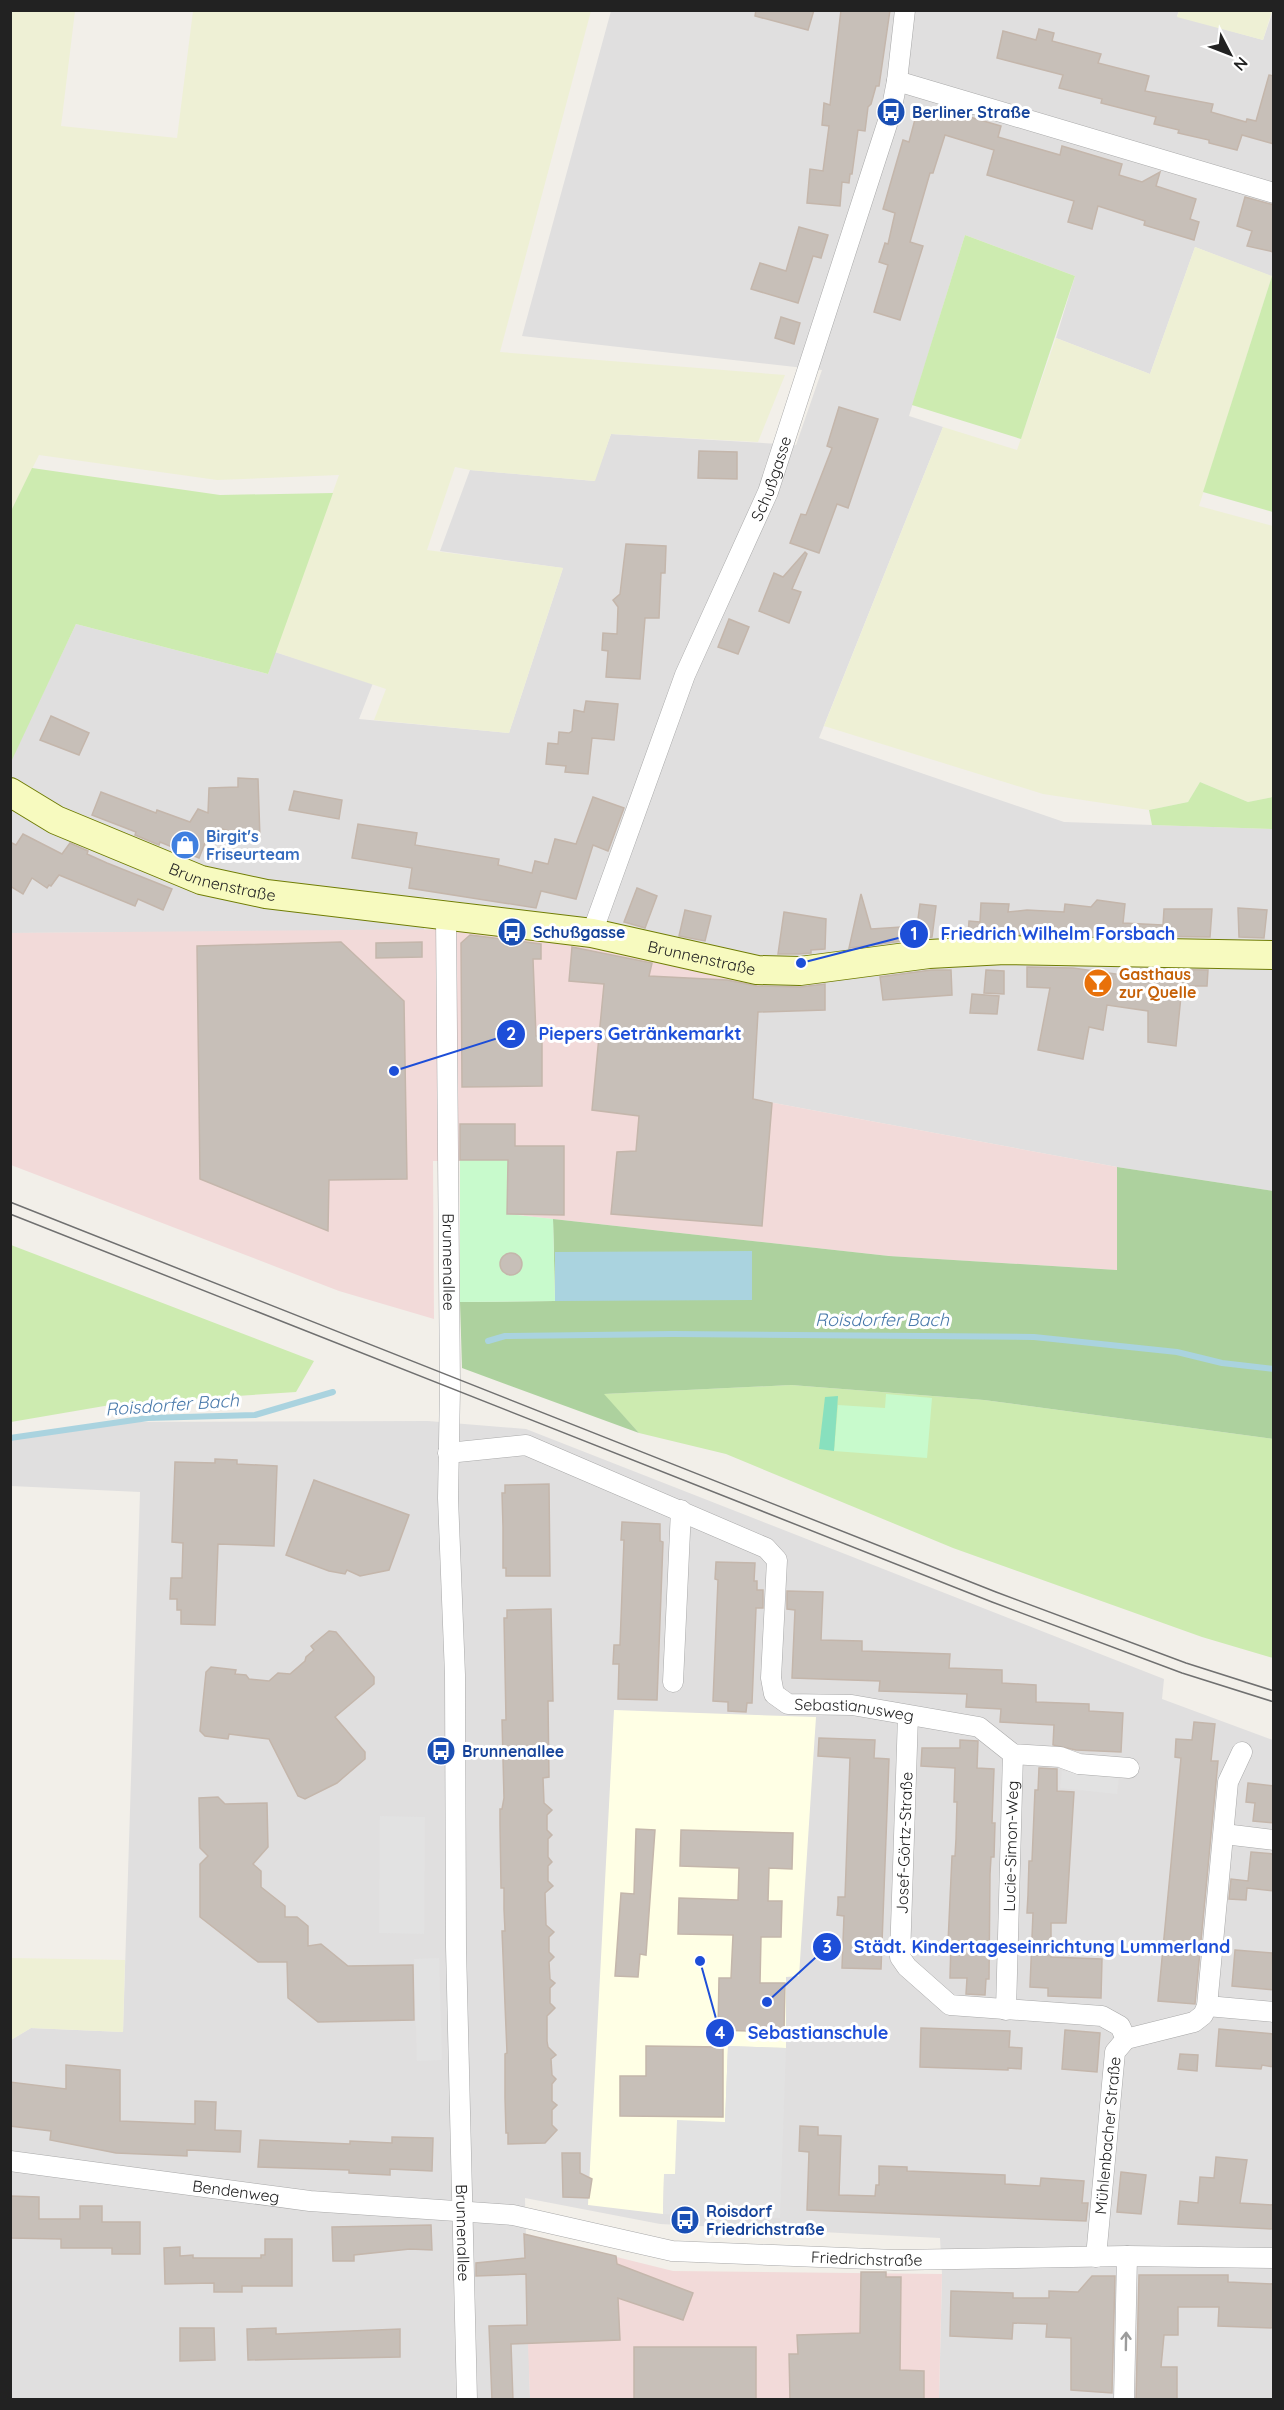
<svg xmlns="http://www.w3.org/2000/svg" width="1284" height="2410" font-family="Quicksand,sans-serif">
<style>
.residential{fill:#e0dfdf}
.commercial{fill:#f2dad9}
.education{fill:#ffffe5}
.farmland{fill:#eef0d5}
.grass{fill:#cdebb0}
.forest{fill:#add19e}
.park{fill:#c8facc}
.pitch{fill:#88e0be}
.parking{fill:#e2e2e2}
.water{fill:#aad3df}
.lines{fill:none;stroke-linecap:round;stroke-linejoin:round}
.stream{stroke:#aad3df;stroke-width:6}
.building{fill:#c7bfb8;stroke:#c4b6ab;stroke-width:1.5}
.street-casing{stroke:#a9a9a9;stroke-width:21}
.secondary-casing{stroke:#707d05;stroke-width:30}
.street{stroke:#fff;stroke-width:20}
.secondary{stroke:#f7fabf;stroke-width:28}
.tram{stroke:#707070;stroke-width:1.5}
.oneway{stroke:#9c9c9c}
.labels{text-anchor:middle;stroke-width:6;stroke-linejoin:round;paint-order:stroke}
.transit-label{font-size:16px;font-weight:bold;fill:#164399;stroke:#fff;text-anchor:start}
.street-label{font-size:16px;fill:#222;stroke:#fff}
.shop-label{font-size:16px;font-weight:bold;fill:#366cbe;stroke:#fff;text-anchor:start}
.food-label{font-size:16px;font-weight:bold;fill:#c56008;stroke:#fff;text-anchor:start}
.water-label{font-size:18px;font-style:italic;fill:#4a7aab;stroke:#fff}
.leader{fill:none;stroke:#1d4ed8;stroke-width:2}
.callout-dot{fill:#1d4ed8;stroke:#fff;stroke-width:2}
.mark-label{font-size:18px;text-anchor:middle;font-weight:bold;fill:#fff}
.callout-label{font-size:18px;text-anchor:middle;font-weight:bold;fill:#1d4ed8;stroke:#fff;stroke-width:6;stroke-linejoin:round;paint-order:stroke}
</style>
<rect width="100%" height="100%" fill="#f2efe9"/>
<g class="residential">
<polygon points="1179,10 1177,16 1263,40 1273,11 1273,277 1195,247 1150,374 1056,338 1075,276 965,235 909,416 943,427 819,738 1064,822 1273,829 1273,1191 1117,1167 753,1099 759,982 582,919 424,897 424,931 11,933 10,762 76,624 268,674 275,652 373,683 359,719 509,733 563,568 440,551 470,470 594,481 611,434 796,445 822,370 522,336 611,11"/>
<polygon points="428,1421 526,1429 1164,1679 1162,1699 1273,1740 1273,2399 939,2399 942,2274 940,2238 660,2224 525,2198 530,2399 11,2399 11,2040 31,2028 123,2032 140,1492 11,1486 11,1439 127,1422"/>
</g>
<g class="commercial">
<polygon points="464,929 613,950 759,981 753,1099 1117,1167 1118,1270 889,1256 507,1214 508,1161 433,1161 434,1319 339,1291 11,1165 10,933"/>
<polygon points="524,2234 673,2271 942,2274 939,2399 530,2399"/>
</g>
<polygon class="education" points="614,1710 816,1717 799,1976 786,1977 786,2048 728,2046 725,2122 675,2175 664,2175 663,2214 588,2205"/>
<g class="farmland">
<polygon points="11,11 75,11 61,126 177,138 193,11 591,11 500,352 785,375 758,442 611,434 595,481 470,470 455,467 427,550 563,568 509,733 374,720 386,689 275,652 339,475 217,480 39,455 11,511"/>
<polygon points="1179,11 1179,10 1272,11 1263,40 1177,17"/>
<polygon points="1195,247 1272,276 1199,506 1273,526 1273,797 1248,802 1200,782 1188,802 1149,810 1043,794 824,726 943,427 1017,450 1056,338 1150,374"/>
<polygon points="11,1958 125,1960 123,2032 31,2028 11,2040"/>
</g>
<g class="grass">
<polygon points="965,235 1075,276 1021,439 912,405"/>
<polygon points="1272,276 1274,277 1273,512 1203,492"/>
<polygon points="32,468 220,495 333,493 268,674 76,624 11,762 11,511"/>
<polygon points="1200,782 1248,802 1273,797 1273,829 1152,825 1149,810 1188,802"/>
<polygon points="10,1245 11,1245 314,1361 296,1392 116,1404 11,1422"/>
<polygon points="791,1385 984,1400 1273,1439 1273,1658 1202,1637 953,1548 726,1454 639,1433 603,1394"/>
</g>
<polygon class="forest" points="1117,1167 1273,1191 1273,1439 984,1400 791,1385 604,1394 639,1433 462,1368 460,1302 555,1301 553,1219 889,1256 1117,1270"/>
<g class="park">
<polygon points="460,1160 508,1160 508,1214 553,1219 555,1301 460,1302"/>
<polygon points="886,1394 932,1398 927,1458 834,1451 838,1405 885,1408"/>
</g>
<polygon class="pitch" points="838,1396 834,1451 819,1449 825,1397"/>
<g class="parking">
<polygon points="1062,1771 1119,1776 1117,1794 1060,1788"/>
<polygon points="380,1816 425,1817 424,1934 379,1933"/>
<polygon points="439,1958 442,2060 417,2061 414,1959"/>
<polygon points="728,2046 786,2048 780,2218 663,2214 664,2174 675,2174 677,2120 725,2122"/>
</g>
<polygon class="water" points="752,1251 752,1300 555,1301 555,1252"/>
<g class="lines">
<g class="stream">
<polyline points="488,1341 505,1336 673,1334 1034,1337 1177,1352 1222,1363 1274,1369"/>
<polyline points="10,1438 148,1418 255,1415 333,1392"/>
</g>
</g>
<g class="building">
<polygon points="756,10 814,10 808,30 755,16"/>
<polygon points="841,10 890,10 879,86 876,86 871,104 868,107 865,131 858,130 852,174 850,174 849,183 842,182 840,206 807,203 810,169 823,171 829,126 822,125 824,103 830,105"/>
<polygon points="1039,29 1054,33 1052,41 1101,54 1098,63 1149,76 1145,91 1213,104 1211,112 1246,122 1247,119 1256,121 1269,75 1274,76 1274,144 1242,135 1237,150 1209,143 1209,140 1178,133 1179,130 1154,124 1156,117 1101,103 1102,99 1059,88 1063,75 997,58 1003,31 1036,40"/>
<polygon points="918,108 940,115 942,109 1001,126 998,137 1060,155 1062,146 1122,164 1119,175 1142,182 1160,172 1156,186 1196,199 1190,219 1199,222 1194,240 1144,225 1145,221 1098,206 1092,229 1068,222 1074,201 987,175 994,150 945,135 933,173 930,173 910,242 923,246 900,320 874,312 888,265 879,262 885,243 888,244 895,213 883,209 903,140 909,142"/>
<polygon points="1245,197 1274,205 1274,252 1247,246 1252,231 1237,226"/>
<polygon points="799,227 828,235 821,258 813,256 798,303 751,289 760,263 786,271"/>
<polygon points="781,317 800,323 794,344 775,338"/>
<polygon points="839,407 878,419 848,508 837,504 819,553 790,543 801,514 806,515 832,448 827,446"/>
<polygon points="699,451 737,452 737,479 698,478"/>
<polygon points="626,544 666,546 665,573 661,573 659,618 645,618 640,679 606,677 608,651 602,650 603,633 617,634 618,607 613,600 620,594"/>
<polygon points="805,552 807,554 792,589 801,592 789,623 759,611 774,573 783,577"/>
<polygon points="729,619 749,627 738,654 718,647"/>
<polygon points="586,701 618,704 614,740 592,738 588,774 565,772 566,766 546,764 548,743 558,744 559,732 569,733 572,731 574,710 584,712"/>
<polygon points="51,716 89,733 79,755 40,740"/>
<polygon points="238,778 258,779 260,839 218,828 213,840 207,838 199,858 160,842 159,845 135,835 136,832 92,815 101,792 156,813 157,810 190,822 198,809 208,813 209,788 238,787"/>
<polygon points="294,791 342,800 339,819 289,810"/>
<polygon points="593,797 624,808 608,851 593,845 576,899 541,891 536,908 409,888 412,868 352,858 358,824 417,833 415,845 499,859 498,865 532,873 535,861 548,864 555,839 576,844"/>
<polygon points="23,834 62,854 70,843 88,851 87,854 107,863 172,889 163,910 138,899 135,906 59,875 51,886 49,885 47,888 32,878 23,894 10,886 10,842 16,845"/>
<polygon points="637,888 657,896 645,928 624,922"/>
<polygon points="861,894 871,929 917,926 920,904 936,906 932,937 849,948"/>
<polygon points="1097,900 1125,904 1123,923 1163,925 1164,909 1212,909 1210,937 1005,934 968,935 969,921 980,922 981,903 1009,904 1008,912 1027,910 1064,912 1065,904 1091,907"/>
<polygon points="1238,908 1267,910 1264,938 1239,937"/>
<polygon points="685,910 711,916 705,941 679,936"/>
<polygon points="784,912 826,919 825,949 811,950 811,953 799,954 778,954"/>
<polygon points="470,935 541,944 541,959 533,959 536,1036 542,1036 542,1086 462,1087 461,943"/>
<polygon points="341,942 404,1001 407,1179 329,1180 328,1231 200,1179 197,946"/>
<polygon points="422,942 422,957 376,958 376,943"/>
<polygon points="572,947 652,963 649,976 727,980 757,986 800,987 825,984 825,1010 758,1012 753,1099 772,1103 762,1226 611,1214 617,1152 636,1151 639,1116 592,1110 604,984 569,981"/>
<polygon points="1027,967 1073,968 1137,977 1138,969 1208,970 1207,986 1182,986 1176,1046 1148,1042 1148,1011 1107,1005 1103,1030 1089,1027 1083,1059 1038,1050 1050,988 1027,987"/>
<polygon points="931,970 951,970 952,995 883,1000 880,977"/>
<polygon points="986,970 1004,971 1004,994 984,993"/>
<polygon points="972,994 999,996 997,1014 970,1013"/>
<polygon points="460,1124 515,1124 515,1146 564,1146 564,1215 507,1214 508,1160 460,1160"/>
<circle cx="511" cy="1264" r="11"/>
<polygon points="215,1459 237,1460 237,1464 277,1466 274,1546 218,1544 215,1625 181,1624 181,1610 177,1610 177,1599 170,1599 171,1578 182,1578 183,1543 172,1542 175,1462 215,1463"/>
<polygon points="314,1480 409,1515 389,1570 360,1576 347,1570 345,1574 329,1571 286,1555"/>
<polygon points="549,1484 550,1576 506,1576 506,1568 503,1568 503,1527 502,1493 505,1493 505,1485"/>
<polygon points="622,1522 660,1524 660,1541 663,1542 657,1700 618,1699 619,1664 613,1664 614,1645 620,1645 624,1540 621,1540"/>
<polygon points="716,1562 755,1563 754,1581 757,1581 757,1590 763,1590 763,1608 756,1608 752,1703 747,1703 746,1712 728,1711 728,1702 713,1701 718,1580 715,1579"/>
<polygon points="787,1591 823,1592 821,1640 862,1641 862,1651 950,1654 949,1668 1002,1670 1002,1683 1036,1685 1036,1702 1089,1704 1089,1711 1123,1713 1121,1752 1076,1750 1053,1745 1054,1725 1000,1722 1001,1709 966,1707 967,1694 879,1691 880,1681 792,1678 795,1610 787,1609"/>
<polygon points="551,1609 553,1701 548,1701 549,1777 543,1778 544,1803 552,1810 547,1815 547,1830 552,1835 548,1839 548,1857 552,1862 548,1866 548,1881 553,1886 545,1893 546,1925 554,1932 549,1937 549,1952 554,1957 549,1962 550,1979 555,1983 550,1988 550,2003 555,2008 547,2016 547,2041 548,2047 556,2055 551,2059 552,2075 556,2079 552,2084 552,2101 557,2105 552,2110 552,2125 557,2130 545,2143 508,2144 508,2133 506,2133 505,2098 505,2054 507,2053 502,1931 505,1931 504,1909 504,1888 501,1888 500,1824 500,1809 502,1809 504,1798 502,1720 506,1720 504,1618 507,1618 507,1610"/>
<polygon points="329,1631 336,1632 374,1677 374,1684 335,1717 365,1752 365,1759 337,1783 305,1799 298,1796 269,1739 229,1734 228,1739 205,1736 200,1731 206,1672 211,1667 236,1670 235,1674 246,1675 249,1679 269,1681 278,1673 290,1674 305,1661 306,1657 314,1650 311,1646"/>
<polygon points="1194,1722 1215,1724 1211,1761 1218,1761 1195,2004 1158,2001 1181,1758 1175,1757 1176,1739 1192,1740"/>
<polygon points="819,1738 875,1740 874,1758 889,1759 881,1969 842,1968 844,1916 837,1915 838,1905 838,1897 845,1897 850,1758 818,1756"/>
<polygon points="960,1740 978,1741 977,1768 994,1769 992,1823 995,1823 994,1857 991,1857 990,1874 989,1979 986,1979 985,1995 966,1994 967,1978 950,1978 951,1943 948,1943 952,1856 955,1856 956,1839 957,1802 954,1802 955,1768 921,1766 922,1748 960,1748"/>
<polygon points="1039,1768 1057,1769 1057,1791 1074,1792 1066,1923 1051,1923 1051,1957 1102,1959 1101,1998 1048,1996 1048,1988 1030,1987 1033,1913 1027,1913 1028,1895 1029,1861 1032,1861 1035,1790 1038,1790"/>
<polygon points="1248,1783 1274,1786 1274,1823 1253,1821 1255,1803 1246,1802"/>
<polygon points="218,1797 225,1804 267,1803 268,1847 253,1864 261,1871 261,1887 285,1906 285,1917 297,1917 308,1926 308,1946 321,1944 348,1966 413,1965 414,2020 318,2022 288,1998 287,1962 258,1962 200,1917 200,1864 208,1856 200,1848 199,1798"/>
<polygon points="636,1829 655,1830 646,1955 640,1954 638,1977 615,1976 621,1893 634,1894"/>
<polygon points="681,1830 793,1833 792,1869 769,1868 768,1901 782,1901 781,1937 761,1937 760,1983 785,1983 784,2032 718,2030 719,1978 731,1978 733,1935 678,1934 679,1898 738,1900 739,1868 680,1866"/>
<polygon points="1251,1852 1274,1854 1274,1891 1247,1888 1246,1900 1229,1899 1231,1879 1248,1881"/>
<polygon points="1235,1950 1272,1953 1274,1990 1232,1986"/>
<polygon points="921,2028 1010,2031 1009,2047 1022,2048 1021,2069 1008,2068 1008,2070 920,2067"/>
<polygon points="1219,2029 1274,2034 1274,2067 1262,2065 1261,2069 1216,2066"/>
<polygon points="1065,2030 1100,2033 1097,2072 1062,2069"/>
<polygon points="646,2046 723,2047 723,2117 620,2116 620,2076 646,2076"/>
<polygon points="1180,2054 1198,2055 1197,2071 1178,2069"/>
<polygon points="66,2065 120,2070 120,2121 195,2124 195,2101 216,2102 215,2130 241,2131 240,2152 187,2150 187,2156 116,2153 50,2140 51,2131 10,2126 10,2082 66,2089"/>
<polygon points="800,2126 818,2127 818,2135 841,2136 839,2195 875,2196 876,2185 879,2185 879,2166 907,2167 907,2171 1005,2175 1005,2184 1040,2186 1041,2178 1084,2181 1082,2203 1088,2203 1086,2221 807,2210 809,2152 799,2151"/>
<polygon points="392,2137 433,2138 432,2171 390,2169 390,2175 349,2173 349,2170 258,2167 260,2140 350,2144 350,2141 392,2143"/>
<polygon points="562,2153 580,2153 580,2173 592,2179 589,2198 563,2197"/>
<polygon points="1216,2157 1247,2160 1240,2203 1274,2205 1274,2229 1178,2224 1180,2201 1198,2203 1200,2177 1214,2178"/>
<polygon points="1121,2172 1146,2175 1141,2214 1117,2212"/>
<polygon points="10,2196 39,2197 39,2219 80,2219 80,2206 102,2206 102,2222 140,2222 140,2254 112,2254 112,2248 61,2248 61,2239 10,2238"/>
<polygon points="431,2225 432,2250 410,2249 354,2255 354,2261 333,2261 332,2227"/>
<polygon points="524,2234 616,2256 617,2264 693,2293 683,2320 618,2298 620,2340 511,2344 513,2400 492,2400 489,2326 527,2325 526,2274 476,2276 476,2263 525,2258"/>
<polygon points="265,2239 292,2239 292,2286 242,2286 242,2292 214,2292 214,2283 165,2284 164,2248 180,2247 180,2256 193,2255 193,2258 261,2258 261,2255 265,2255"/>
<polygon points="861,2272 886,2272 886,2277 901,2277 900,2370 924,2371 924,2400 790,2400 789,2354 798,2354 797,2335 860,2333"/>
<polygon points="1139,2275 1228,2275 1228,2282 1274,2284 1274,2328 1218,2326 1219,2307 1178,2307 1178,2335 1164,2335 1161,2367 1177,2367 1177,2400 1136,2400"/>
<polygon points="1092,2276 1115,2276 1112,2393 1071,2390 1071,2338 1046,2337 1047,2324 1013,2323 1012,2339 950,2336 951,2291 1013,2293 1013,2298 1049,2298 1049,2291 1078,2292"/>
<polygon points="180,2328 214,2328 215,2360 180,2361"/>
<polygon points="276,2328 276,2334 400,2329 400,2357 248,2360 247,2329"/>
<rect x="634" y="2347" width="122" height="53"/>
</g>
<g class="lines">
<g class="street-casing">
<g id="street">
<polyline points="897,81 1274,193"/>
<path id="s1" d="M446 916 450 1388 448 1498 455 1675 456 1947 467 2400"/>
<path id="s2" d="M592 933 685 675 768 492 891 112 897 81 905 10"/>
<path id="s3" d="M448 1453 526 1445 766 1548 777 1560 771 1678 774 1694 788 1704 852 1705 979 1727 1013 1754 1060 1757 1079 1764 1129 1768"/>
<polyline points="673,1682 681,1510"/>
<polyline points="908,1716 900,1957 907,1967 950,2005 1102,2016 1120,2026 1126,2039"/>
<polyline points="1224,1834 1274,1840"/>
<polyline points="1207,2006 1274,2012"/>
<path id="s4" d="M1006 2010 1013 1754"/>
<path id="s5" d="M10 2161 310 2201 513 2215 672 2251 895 2260 1127 2256 1274 2258"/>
<path id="s6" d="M1096 2257 1115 2052 1126 2039 1194 2022 1203 2015 1207 2006 1228 1782 1242 1752"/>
<polyline points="1124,2400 1127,2256"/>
</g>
</g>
<g class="secondary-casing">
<g id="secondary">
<path id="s7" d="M10 792 56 820 201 880 266 894 592 933 757 970 800 971 929 954 1005 950 1274 955"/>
</g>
</g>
<use href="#street" class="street"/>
<use href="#secondary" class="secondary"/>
<g class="tram">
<polyline points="10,1202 996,1592 1186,1663 1274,1691"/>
<polyline points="10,1214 992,1602 1182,1673 1274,1702"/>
</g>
</g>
<defs><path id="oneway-shaft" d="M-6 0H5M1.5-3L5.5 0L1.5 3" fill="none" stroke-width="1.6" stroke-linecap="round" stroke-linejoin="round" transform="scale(1.5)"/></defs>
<use class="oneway" href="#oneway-shaft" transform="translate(1126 2341) rotate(-89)"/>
<defs>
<g id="bus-disc" transform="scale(1.5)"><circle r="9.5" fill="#1a4fb4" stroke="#fff"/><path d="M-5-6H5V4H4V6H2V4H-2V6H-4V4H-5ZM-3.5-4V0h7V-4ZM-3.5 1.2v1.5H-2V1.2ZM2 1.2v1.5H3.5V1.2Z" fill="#fff"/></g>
<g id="shop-disc" transform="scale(1.5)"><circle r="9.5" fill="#3f7fe0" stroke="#fff"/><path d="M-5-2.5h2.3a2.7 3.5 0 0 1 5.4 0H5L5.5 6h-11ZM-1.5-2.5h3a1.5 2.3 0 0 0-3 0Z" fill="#fff"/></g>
<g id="bar-disc" transform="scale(1.5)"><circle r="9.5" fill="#e8710a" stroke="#fff"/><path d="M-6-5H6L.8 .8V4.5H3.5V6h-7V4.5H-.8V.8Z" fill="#fff"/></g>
</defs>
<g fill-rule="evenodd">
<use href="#bus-disc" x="891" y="112"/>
<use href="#shop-disc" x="185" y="845"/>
<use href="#bus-disc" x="512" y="932"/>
<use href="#bar-disc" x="1098" y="983"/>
<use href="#bus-disc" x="441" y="1751"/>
<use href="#bus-disc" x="685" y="2220"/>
</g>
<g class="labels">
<g class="transit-label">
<text x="912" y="118">Berliner Straße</text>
<text x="533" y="938">Schußgasse</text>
<text x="462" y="1757">Brunnenallee</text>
<text x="706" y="2217">Roisdorf<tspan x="706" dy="18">Friedrichstraße</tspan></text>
</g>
<g class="street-label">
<text dy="6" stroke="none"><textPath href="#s2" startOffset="489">Schußgasse</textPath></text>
<text dy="6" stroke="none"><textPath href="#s7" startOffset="232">Brunnenstraße</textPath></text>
<text dy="6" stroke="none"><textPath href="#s7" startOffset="718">Brunnenstraße</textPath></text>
<text dy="6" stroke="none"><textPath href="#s1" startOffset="346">Brunnenallee</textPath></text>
<text dy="6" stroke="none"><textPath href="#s3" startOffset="574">Sebastianusweg</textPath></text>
<text transform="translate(904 1843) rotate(-88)" y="6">Josef-Görtz-Straße</text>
<text dy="6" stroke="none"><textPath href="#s4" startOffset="164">Lucie-Simon-Weg</textPath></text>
<text dy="6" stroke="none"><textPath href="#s6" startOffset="122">Mühlenbacher Straße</textPath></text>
<text dy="6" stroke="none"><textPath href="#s5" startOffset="228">Bendenweg</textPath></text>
<text dy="6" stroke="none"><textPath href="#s1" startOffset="1317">Brunnenallee</textPath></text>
<text dy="6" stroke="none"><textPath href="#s5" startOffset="864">Friedrichstraße</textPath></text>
</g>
<g class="shop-label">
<text x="206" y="842">Birgit's<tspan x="206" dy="18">Friseurteam</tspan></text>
</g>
<g class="food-label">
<text x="1119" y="980">Gasthaus<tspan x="1119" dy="18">zur Quelle</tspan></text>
</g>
<g class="water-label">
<text x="882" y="1326">Roisdorfer Bach</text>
<text transform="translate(172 1405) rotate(-4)" y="6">Roisdorfer Bach</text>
</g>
</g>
<path class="leader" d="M801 963L914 934M394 1071L511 1034M767 2002L827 1947M700 1961L720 2033"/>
<g class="callout-dot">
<circle cx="801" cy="963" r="6"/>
<circle cx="394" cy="1071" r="6"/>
<circle cx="767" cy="2002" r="6"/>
<circle cx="700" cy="1961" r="6"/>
<circle cx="914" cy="934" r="15"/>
<circle cx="511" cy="1034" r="15"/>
<circle cx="827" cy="1947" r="15"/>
<circle cx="720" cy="2033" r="15"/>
</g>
<g class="mark-label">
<text x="914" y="940">1</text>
<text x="511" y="1040">2</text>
<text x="827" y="1953">3</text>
<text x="720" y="2039">4</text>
</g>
<g class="callout-label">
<text x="1058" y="940">Friedrich Wilhelm Forsbach</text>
<text x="640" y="1040">Piepers Getränkemarkt</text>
<text x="1042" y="1953">Städt. Kindertageseinrichtung Lummerland</text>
<text x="818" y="2039">Sebastianschule</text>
</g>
<rect width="1284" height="2410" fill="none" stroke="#222222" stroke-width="24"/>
<g transform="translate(1230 54) rotate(132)" stroke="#ffffff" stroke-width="4.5" paint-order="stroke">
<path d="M0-4.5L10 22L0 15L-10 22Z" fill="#222222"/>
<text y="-9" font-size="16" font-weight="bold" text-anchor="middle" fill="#222222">N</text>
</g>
</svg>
